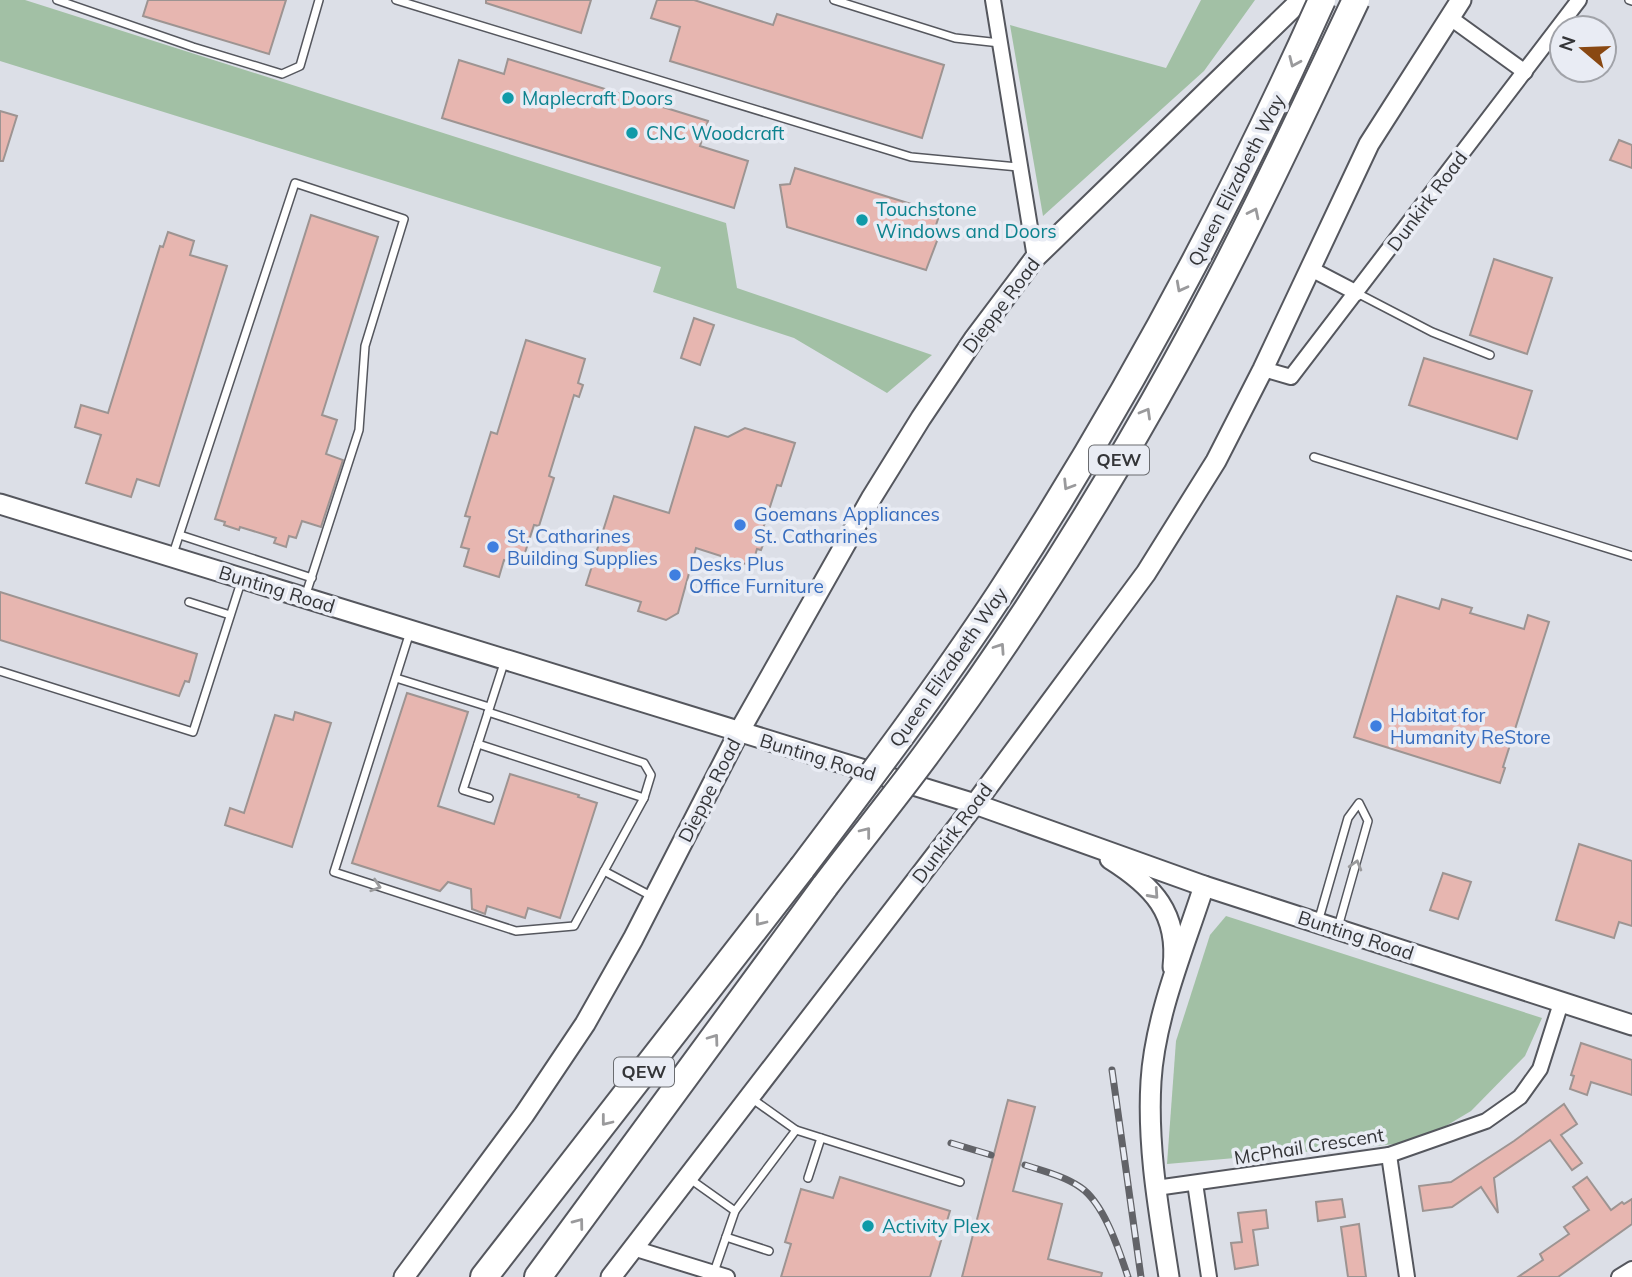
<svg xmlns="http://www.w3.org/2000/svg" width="1632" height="1277" font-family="Mulish,sans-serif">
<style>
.green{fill:#a2c0a5}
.building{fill:#e7b6b0;stroke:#9d9492;stroke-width:2}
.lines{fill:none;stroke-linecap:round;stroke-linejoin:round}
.lane-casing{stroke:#55575e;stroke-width:10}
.street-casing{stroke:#55575e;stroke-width:18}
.secondary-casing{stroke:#55575e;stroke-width:23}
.highway-casing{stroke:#55575e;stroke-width:30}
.lane{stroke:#fff;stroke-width:7}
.street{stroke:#fff;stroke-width:14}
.secondary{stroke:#fff;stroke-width:19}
.highway{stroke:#fff;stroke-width:26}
.rail-casing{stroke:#626368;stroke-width:7}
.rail{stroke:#e9ecf4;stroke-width:4.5;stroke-dasharray:13;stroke-linecap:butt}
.highway-bridge-casing{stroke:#55575e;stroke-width:30;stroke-linecap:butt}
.highway-bridge{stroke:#fff;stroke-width:26}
.oneway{stroke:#9a9a9c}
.culture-dot{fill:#0f9aa8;stroke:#e9ecf4;stroke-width:2.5}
.shop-dot{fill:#3f7fe0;stroke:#e9ecf4;stroke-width:2.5}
.labels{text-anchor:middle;stroke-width:7;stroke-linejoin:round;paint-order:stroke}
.shield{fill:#e9ecf4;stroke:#6a6c70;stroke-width:2}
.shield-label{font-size:18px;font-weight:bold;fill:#343538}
.culture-label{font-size:19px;fill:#0d838f;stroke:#e9ecf4;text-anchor:start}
.street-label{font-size:19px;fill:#343538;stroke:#e9ecf4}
.shop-label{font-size:19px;fill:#366cbe;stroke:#e9ecf4;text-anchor:start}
</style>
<rect width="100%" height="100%" fill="#dcdfe7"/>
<g class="green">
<polygon points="0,0 25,0 726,223 737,288 932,355 887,393 794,338 653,292 661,267 0,61"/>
<polygon points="1201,0 1255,0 1204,71 1043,216 1010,25 1166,68"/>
<polygon points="1226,916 1542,1018 1525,1056 1471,1111 1419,1142 1167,1164 1176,1041 1210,935"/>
</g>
<g class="building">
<polygon points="148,0 286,0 269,54 143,16"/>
<polygon points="486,0 591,0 581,33 486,3"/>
<polygon points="657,0 694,0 773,25 777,14 944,65 922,138 670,61 680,27 651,18"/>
<polygon points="508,59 708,121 700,146 748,161 734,208 442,118 459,60 504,74"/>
<polygon points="0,111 17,116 3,161 0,161"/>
<polygon points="1619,140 1632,145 1632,168 1610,160"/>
<polygon points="795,168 940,213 934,231 940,233 926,270 787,227 780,185 790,184"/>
<polygon points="311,215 378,237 322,415 337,420 326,454 343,460 321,527 302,521 296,538 289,536 286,547 274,543 276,538 240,527 239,530 224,525 225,522 215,519"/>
<polygon points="168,232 194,241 190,255 227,266 159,486 137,479 131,497 86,483 101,435 75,427 81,405 108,413 160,246 163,247"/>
<polygon points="1494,259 1552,278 1527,354 1470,335"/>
<polygon points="694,318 714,325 700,365 681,358"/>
<polygon points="526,340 585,359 578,383 583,385 579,397 574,395 549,476 554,478 539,526 534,525 521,565 504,560 499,577 464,566 469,549 461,547 470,517 465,516 491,432 497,434"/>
<polygon points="1424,358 1532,391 1517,439 1409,405"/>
<polygon points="695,427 728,437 745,428 795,443 781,486 777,485 760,538 765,539 761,550 757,549 752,566 696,548 678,613 666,620 638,611 641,602 586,585 614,496 669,513"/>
<polygon points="0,592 197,654 189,682 185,681 179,696 0,640"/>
<polygon points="1397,596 1439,609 1442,599 1472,608 1470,613 1524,629 1528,615 1549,622 1503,767 1505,768 1500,783 1354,737"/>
<polygon points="407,693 468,712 438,806 494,824 510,774 579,795 578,797 597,803 560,918 528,908 525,918 487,906 485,914 472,909 471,889 448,882 440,891 352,863"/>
<polygon points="295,712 331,723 292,847 225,825 230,808 244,813 275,715 293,720"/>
<polygon points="1579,844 1632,861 1632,926 1619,922 1614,938 1556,920"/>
<polygon points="1443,873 1471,882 1458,919 1430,910"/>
<polygon points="1581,1043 1632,1060 1632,1095 1591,1082 1587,1095 1570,1089 1574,1076 1571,1075"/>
<polygon points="1008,1100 1035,1107 1013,1191 1062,1204 1048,1259 1102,1273 1101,1277 962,1277"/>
<polygon points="1564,1104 1577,1124 1561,1135 1582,1163 1572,1170 1550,1140 1494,1178 1498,1213 1481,1187 1452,1207 1423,1211 1419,1186 1451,1182 1514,1141"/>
<polygon points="840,1177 950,1211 930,1277 781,1277 791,1244 785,1242 801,1189 833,1198"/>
<polygon points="1587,1177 1611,1210 1622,1202 1624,1204 1632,1199 1632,1224 1558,1277 1518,1277 1543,1260 1540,1254 1569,1234 1564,1227 1589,1210 1573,1187"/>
<polygon points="1342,1199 1345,1217 1318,1221 1316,1202"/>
<polygon points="1266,1210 1268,1228 1253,1230 1258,1265 1235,1269 1231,1243 1242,1242 1238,1213"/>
<polygon points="1359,1224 1366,1277 1348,1277 1341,1227"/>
</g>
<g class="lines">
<g class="lane-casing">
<g id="lane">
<polyline points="57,0 193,47 282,74 300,66 319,0"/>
<polyline points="396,0 911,157 1019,167"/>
<polyline points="834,0 955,38 1000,43"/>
<polyline points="1629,0 1632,1"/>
<polyline points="1357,293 1432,332 1490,355"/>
<polyline points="1314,457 1632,556"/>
<polyline points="180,535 312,578"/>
<polyline points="172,557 295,183 404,219 365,346 359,430 305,597"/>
<polyline points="189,602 230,615"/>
<polyline points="410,632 334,872 516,931 574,926 644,798 478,744"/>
<polyline points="0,671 193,732 242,579"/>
<polyline points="396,678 489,707"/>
<polyline points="488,712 644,763 651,775 644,798"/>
<polyline points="489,798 463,790 505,660"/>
<polyline points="604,871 653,897"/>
<polyline points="1318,922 1348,818 1359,803 1368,821 1338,927"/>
<polyline points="751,1098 796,1130"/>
<polyline points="808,1178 821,1138"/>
<polyline points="690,1179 735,1211"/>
<polyline points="726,1237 769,1251"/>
<polyline points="714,1272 735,1211 796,1130 960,1182"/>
</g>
</g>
<g class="street-casing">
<g id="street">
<polyline points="993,0 1035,258"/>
<polyline points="1449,17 1525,72"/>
<polyline points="1311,269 1357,293"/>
<polyline points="1263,369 1291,377 1579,0"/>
<polyline points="1389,1155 1407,1277"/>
<polyline points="1195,1183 1209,1277"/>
<polyline points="1156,1188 1389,1155 1486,1121 1520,1097 1540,1069 1561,1003"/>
<polyline points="633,1248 727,1277"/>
<polyline points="1619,1277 1632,1269"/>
</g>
</g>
<g class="secondary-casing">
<g id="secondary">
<polyline points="0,504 975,804 1204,886 1632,1025"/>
<path d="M1110 859C1153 886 1179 913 1173 967"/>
<polyline points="404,1277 524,1115 585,1024 633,939 739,732 872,497 921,418 974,339 1035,258 1301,0"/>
<polyline points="611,1277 975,804 1146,573 1216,461 1263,369 1369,144 1461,0"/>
<path d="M1169 1277C1159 1212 1147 1147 1151 1081 1155 1016 1184 948 1204 886"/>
</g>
</g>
<g class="highway-casing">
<g id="highway">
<polyline points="484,1277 802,868"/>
<polyline points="538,1277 825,886"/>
</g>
</g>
<use href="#lane" class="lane"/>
<use href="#street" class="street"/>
<use href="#secondary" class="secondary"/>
<use href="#highway" class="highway"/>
<g class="rail-casing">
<g id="rail">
<polyline points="1112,1070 1141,1277"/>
<polyline points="951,1143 991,1155"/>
<path d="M1025 1165C1043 1171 1064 1176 1080 1187 1104 1203 1119 1250 1128 1277"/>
</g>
</g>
<use href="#rail" class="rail"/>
<g class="highway-bridge-casing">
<g id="highway-bridge">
<path d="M802 868C870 778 938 688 1000 594 1123 405 1230 206 1322 0"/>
<path d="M825 886C859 841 895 797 928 752 1019 629 1101 498 1175 364 1241 245 1298 122 1356 0"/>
</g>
</g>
<use href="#highway-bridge" class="highway-bridge"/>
</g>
<defs><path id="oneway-chevron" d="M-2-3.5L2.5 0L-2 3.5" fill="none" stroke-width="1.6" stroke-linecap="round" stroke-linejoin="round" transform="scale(1.75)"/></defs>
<g class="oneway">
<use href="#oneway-chevron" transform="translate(1294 62) rotate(114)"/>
<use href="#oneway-chevron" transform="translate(1254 213) rotate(-64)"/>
<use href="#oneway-chevron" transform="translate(1181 287) rotate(118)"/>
<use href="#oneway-chevron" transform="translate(1146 413) rotate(-60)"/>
<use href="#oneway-chevron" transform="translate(1068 485) rotate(122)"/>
<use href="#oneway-chevron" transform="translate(1000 648) rotate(-56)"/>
<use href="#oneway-chevron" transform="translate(866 832) rotate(-52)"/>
<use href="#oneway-chevron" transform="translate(1356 865) rotate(-74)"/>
<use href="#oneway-chevron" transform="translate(376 886) rotate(18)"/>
<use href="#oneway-chevron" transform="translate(1154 894) rotate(48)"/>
<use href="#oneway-chevron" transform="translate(760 921) rotate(128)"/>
<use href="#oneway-chevron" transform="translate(714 1039) rotate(-54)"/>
<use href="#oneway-chevron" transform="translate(606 1121) rotate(128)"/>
<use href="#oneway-chevron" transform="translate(579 1223) rotate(-53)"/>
</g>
<g class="culture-dot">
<circle cx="508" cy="98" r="7"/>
<circle cx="632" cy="133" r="7"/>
<circle cx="862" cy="220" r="7"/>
<circle cx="868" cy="1226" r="7"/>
</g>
<g class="shop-dot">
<circle cx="740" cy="525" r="7"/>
<circle cx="493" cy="547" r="7"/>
<circle cx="675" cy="575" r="7"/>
<circle cx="1376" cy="726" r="7"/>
</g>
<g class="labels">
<g class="shield">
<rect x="1089" y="445.5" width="60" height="29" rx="5"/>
<rect x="614" y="1057.5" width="60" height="29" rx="5"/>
</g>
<g class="shield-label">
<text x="1119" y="466">QEW</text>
<text x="644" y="1078">QEW</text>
</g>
<g class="culture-label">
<text x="522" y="105">Maplecraft Doors</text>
<text x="646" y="140">CNC Woodcraft</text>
<text x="876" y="216">Touchstone<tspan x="876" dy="22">Windows and Doors</tspan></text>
<text x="882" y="1233">Activity Plex</text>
</g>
<g class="street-label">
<text transform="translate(1236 180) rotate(-63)" y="7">Queen Elizabeth Way</text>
<text transform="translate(1427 201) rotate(-53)" y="7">Dunkirk Road</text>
<text transform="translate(1001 305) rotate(-53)" y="7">Dieppe Road</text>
<text transform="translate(277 589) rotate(17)" y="7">Bunting Road</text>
<text transform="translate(948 667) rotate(-55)" y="7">Queen Elizabeth Way</text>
<text transform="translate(818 757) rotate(17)" y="7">Bunting Road</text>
<text transform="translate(709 790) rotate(-63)" y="7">Dieppe Road</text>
<text transform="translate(952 833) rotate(-53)" y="7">Dunkirk Road</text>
<text transform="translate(1356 935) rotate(18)" y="7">Bunting Road</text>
<text transform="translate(1309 1146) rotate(-9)" y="7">McPhail Crescent</text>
</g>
<g class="shop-label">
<text x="754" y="521">Goemans Appliances<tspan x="754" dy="22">St. Catharines</tspan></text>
<text x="507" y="543">St. Catharines<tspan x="507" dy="22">Building Supplies</tspan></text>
<text x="689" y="571">Desks Plus<tspan x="689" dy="22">Office Furniture</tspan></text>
<text x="1390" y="722">Habitat for<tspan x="1390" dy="22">Humanity ReStore</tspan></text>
</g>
</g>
<g transform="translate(1583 49) rotate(289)"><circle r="33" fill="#e9ecf4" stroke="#a1a3a9" stroke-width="2"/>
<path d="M0-5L12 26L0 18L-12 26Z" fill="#894812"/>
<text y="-10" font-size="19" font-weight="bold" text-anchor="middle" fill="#343538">N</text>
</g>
</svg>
